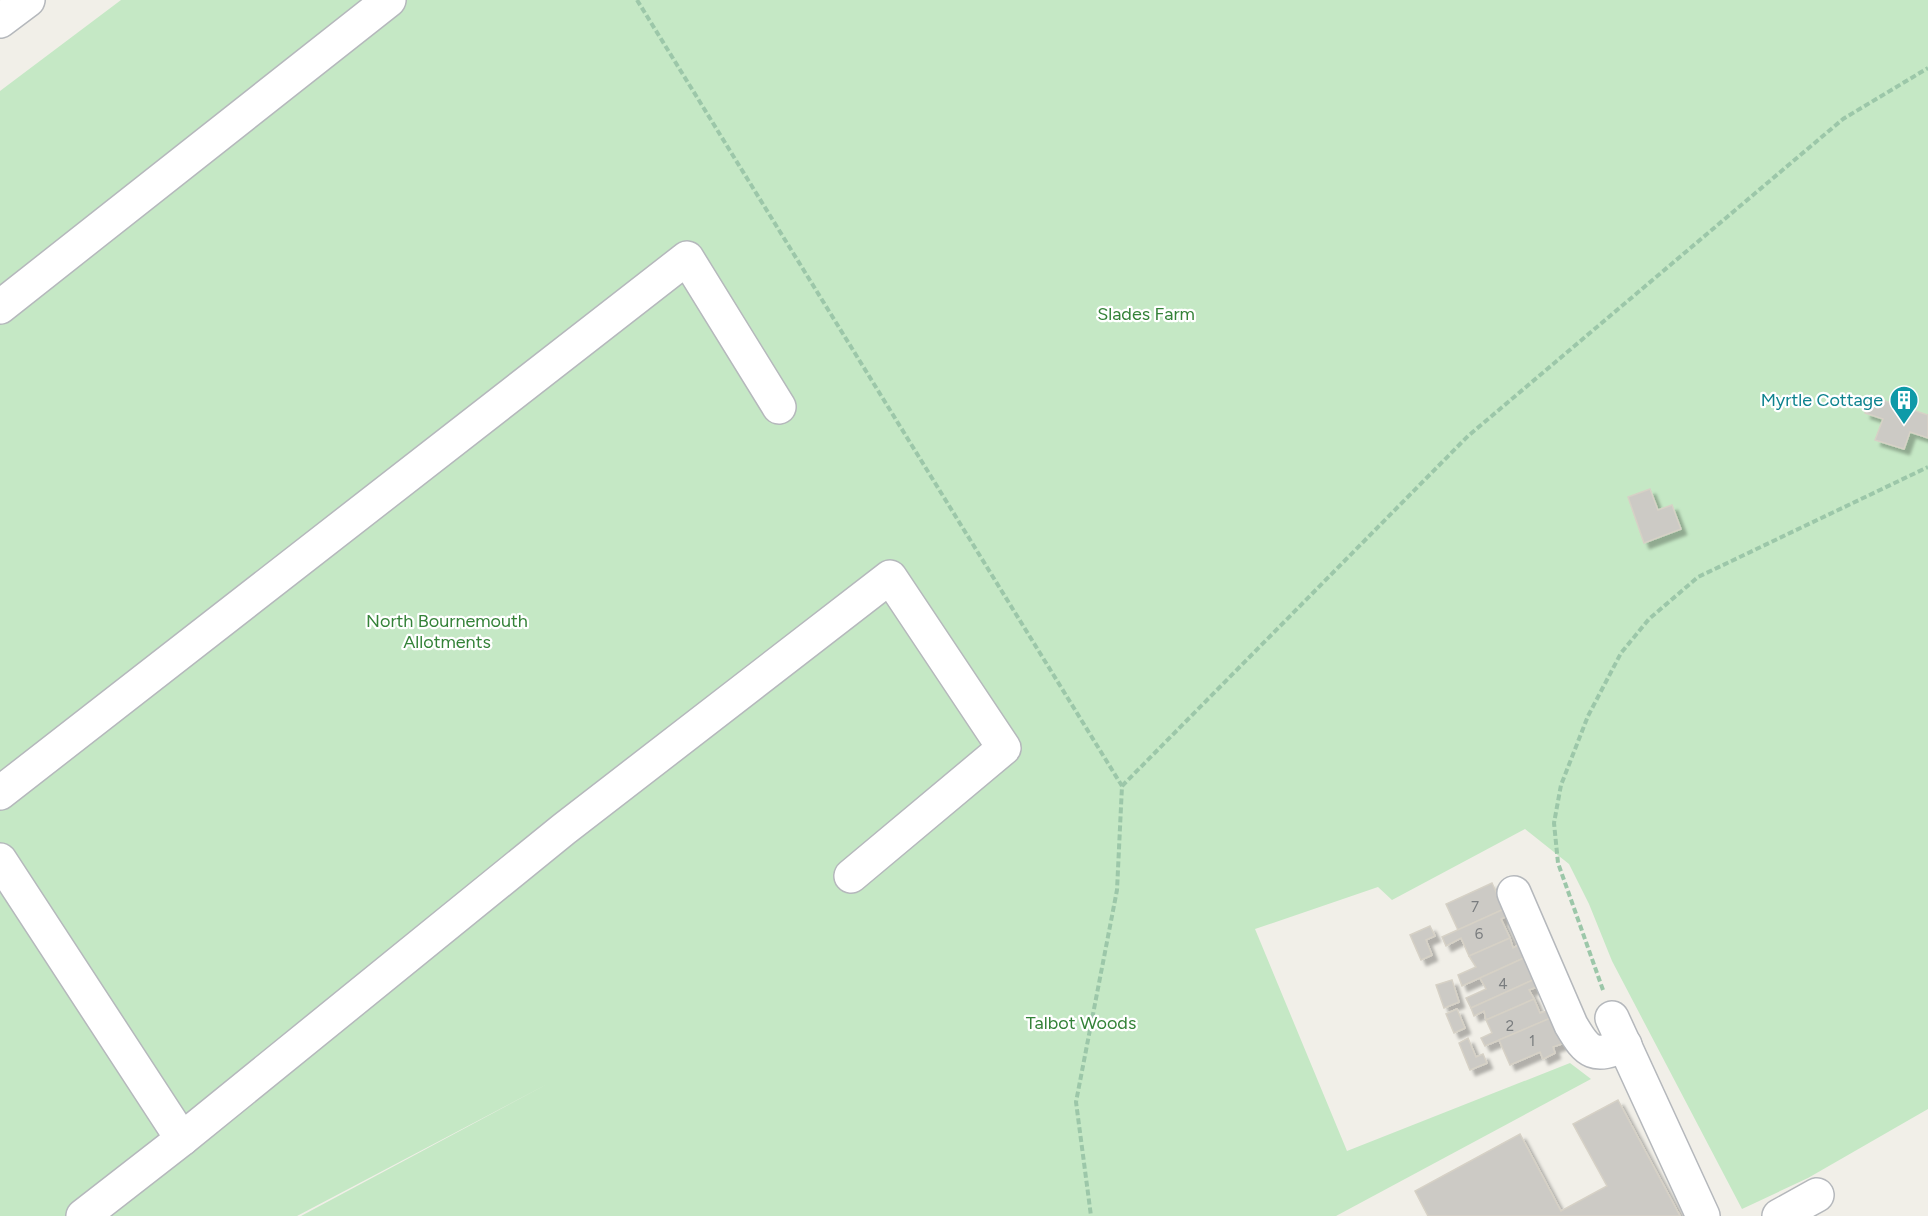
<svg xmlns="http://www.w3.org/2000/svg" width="1928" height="1216" font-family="Figtree,sans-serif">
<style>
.green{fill:#c5e8c5}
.building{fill:#cccac5;stroke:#d6d1c6;stroke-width:1.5;filter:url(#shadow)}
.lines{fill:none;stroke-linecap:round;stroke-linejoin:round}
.minor-casing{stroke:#b5b8bc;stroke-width:36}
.path{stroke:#9cc7a9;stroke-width:4;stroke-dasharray:6 3;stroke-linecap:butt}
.minor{stroke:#fff;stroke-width:33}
.labels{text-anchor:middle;stroke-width:4.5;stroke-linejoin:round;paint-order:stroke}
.number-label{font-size:15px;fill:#7a7d7f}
.park-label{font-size:18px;fill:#348238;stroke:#fff}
.culture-label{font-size:18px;fill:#0d838f;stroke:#fff;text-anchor:end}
</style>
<defs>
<filter id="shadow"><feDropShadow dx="5.5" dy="5.5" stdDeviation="1.5" flood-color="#0004"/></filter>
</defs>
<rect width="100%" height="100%" fill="#f1efe8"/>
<polygon class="green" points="121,0 1928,0 1928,1109 1808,1178 1742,1209 1612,961 1589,904 1569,864 1525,829 1392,900 1378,887 1255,929 1347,1151 1570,1063 1591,1079 1336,1216 301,1216 551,1082 297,1216 0,1216 0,91"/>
<g class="building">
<polygon points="1870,396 1928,415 1928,438 1910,432 1904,449 1875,440 1883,419 1865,413"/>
<polygon points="1650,489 1658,510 1672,505 1681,529 1644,543 1628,497"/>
<polygon points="1492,883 1504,909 1458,930 1446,904"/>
<polygon points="1504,909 1507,916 1501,919 1510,938 1469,956 1461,938 1446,946 1442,937"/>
<polygon points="1430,926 1435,936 1426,940 1432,955 1421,960 1410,935"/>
<polygon points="1510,938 1513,948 1521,944 1526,957 1462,986 1458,975 1476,967 1469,956"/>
<polygon points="1526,957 1535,979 1471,1008 1466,998 1486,989 1480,978"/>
<polygon points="1535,979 1539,986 1529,990 1534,999 1486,1020 1484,1011 1474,1016 1471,1008"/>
<polygon points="1452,980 1459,1002 1444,1008 1436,985"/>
<polygon points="1534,999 1540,1013 1547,1011 1553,1017 1485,1046 1481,1038 1492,1033 1486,1020"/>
<polygon points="1457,1009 1465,1028 1454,1033 1446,1014"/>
<polygon points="1553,1017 1564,1043 1553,1047 1555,1053 1543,1059 1540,1052 1510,1065 1499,1040"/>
<polygon points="1468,1038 1476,1057 1483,1054 1487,1063 1470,1070 1459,1043"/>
<polygon points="1618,1100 1680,1216 1428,1216 1415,1191 1520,1134 1561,1211 1607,1186 1573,1124"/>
</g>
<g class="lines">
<g class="minor-casing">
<g id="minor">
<polyline points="0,21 28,0"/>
<polyline points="0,307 389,0"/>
<polyline points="0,793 687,258 779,407"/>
<polyline points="0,860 182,1139"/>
<path d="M1514 893 1571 1025C1588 1054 1594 1058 1625 1045"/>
<polyline points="1612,1018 1703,1216"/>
<polyline points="83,1216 182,1139 564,829 890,577 1004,748 851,876"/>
<polyline points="1779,1216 1817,1195"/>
</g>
</g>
<g class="path">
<polyline points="637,0 1122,786 1117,890 1076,1102 1091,1216"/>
<polyline points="1122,786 1468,436 1843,119 1928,68"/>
<polyline points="1603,990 1558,863 1554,823 1561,785 1588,716 1621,653 1649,619 1698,577 1928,467"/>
</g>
<use href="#minor" class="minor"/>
</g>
<defs>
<g id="building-pin" transform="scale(1.5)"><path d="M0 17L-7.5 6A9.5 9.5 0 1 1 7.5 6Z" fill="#0f9aa8" stroke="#fff"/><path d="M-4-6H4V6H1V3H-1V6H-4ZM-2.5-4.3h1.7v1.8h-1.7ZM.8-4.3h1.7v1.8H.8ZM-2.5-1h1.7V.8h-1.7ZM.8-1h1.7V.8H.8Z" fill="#fff"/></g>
</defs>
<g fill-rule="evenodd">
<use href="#building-pin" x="1904" y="400"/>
</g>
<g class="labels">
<g class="number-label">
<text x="1475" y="912">7</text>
<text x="1479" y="939">6</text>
<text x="1503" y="989">4</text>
<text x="1510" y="1031">2</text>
<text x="1532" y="1046">1</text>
</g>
<g class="park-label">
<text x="1146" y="320">Slades Farm</text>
<text x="447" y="627">North Bournemouth<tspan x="447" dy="21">Allotments</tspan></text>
<text x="1081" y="1029">Talbot Woods</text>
</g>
<g class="culture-label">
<text x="1883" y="406">Myrtle Cottage</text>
</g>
</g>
</svg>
